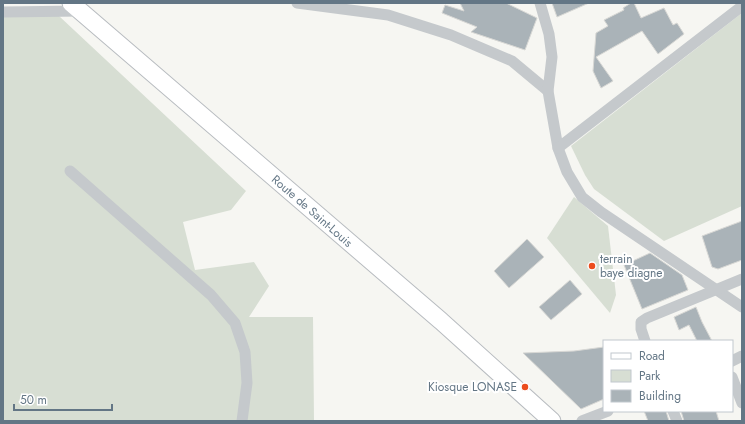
<svg xmlns="http://www.w3.org/2000/svg" width="745" height="424" font-family="Jost,sans-serif">
<style>
.green{fill:#d7ded3}
.building{fill:#aab3b8;stroke:#d8d8d5}
.lines{fill:none;stroke-linecap:round;stroke-linejoin:round}
.primary-casing{stroke:#b8bcc0;stroke-width:19}
.street{stroke:#c5c9cc;stroke-width:11}
.primary{stroke:#fff;stroke-width:17}
.poi-dot{fill:#ec4c1d;stroke:#fff;stroke-width:1.5}
.labels{text-anchor:middle;stroke-width:4;stroke-linejoin:round;paint-order:stroke}
.street-label{font-size:12px;fill:#637685;stroke:#fff}
.poi-label{font-size:12px;fill:#637685;stroke:#fff;text-anchor:start}
</style>
<rect width="100%" height="100%" fill="#f6f6f2"/>
<g class="green">
<polygon points="742,13 742,206 664,241 594,189 585,175 571,146"/>
<polygon points="3,15 59,16 246,191 231,210 183,222 195,270 254,262 269,286 249,317 313,317 314,421 3,421"/>
<polygon points="574,197 608,226 616,295 610,313 547,238"/>
</g>
<g class="building">
<polygon points="460,3 506,3 537,18 525,50 471,32 477,27 442,13 445,5 464,11"/>
<polygon points="552,3 589,3 557,17"/>
<polygon points="631,3 634,3 641,18 664,8 673,25 677,23 684,34 658,54 642,31 596,57 613,81 601,88 593,71 596,33 608,26 604,20 624,10 623,8"/>
<polygon points="742,221 742,260 718,269 712,267 702,236"/>
<polygon points="527,239 544,257 509,288 494,271"/>
<polygon points="650,253 682,275 688,290 642,309 624,265"/>
<polygon points="570,280 582,294 551,320 539,307"/>
<polygon points="696,307 702,322 712,341 697,341 689,325 679,330 674,317"/>
<polygon points="604,347 604,399 581,409 523,353 574,351"/>
<polygon points="644,411 666,411 669,421 648,421"/>
<polygon points="681,411 716,411 719,421 684,421"/>
</g>
<g class="lines">
<g class="primary-casing">
<polyline id="primary" points="71,3 441,321 552,421"/>
</g>
<g class="street">
<polyline points="297,3 388,15 451,35 512,61 548,91"/>
<polyline points="540,3 549,34 552,57 548,91 558,148 567,172 582,197 601,212 742,307"/>
<polyline points="3,12 81,11"/>
<polyline points="558,148 742,6"/>
<polyline points="70,171 211,295 235,323 245,352 247,383 242,421"/>
<polyline points="645,341 641,329 641,322 647,318 742,279"/>
<polyline points="732,361 742,356"/>
<polyline points="732,377 742,403"/>
<polyline points="673,411 677,421"/>
<polyline points="582,421 608,411"/>
</g>
<use href="#primary" class="primary"/>
</g>
<g class="poi-dot">
<circle cx="592" cy="266" r="4"/>
<circle cx="525" cy="387" r="4"/>
</g>
<g class="labels">
<g class="street-label">
<text transform="translate(312 211) rotate(41)" y="4">Route de Saint-Louis</text>
</g>
<g class="poi-label">
<text x="600" y="263">terrain<tspan x="600" dy="14">baye diagne</tspan></text>
<text x="517" y="391" text-anchor="end">Kiosque LONASE</text>
</g>
</g>
<rect width="745" height="424" fill="none" stroke="#637685" stroke-width="8"/>
<rect x="603" y="340" width="130" height="72" fill="#ffffff" stroke="#c1c8ce"/>
<rect x="611" y="353" width="20" height="6" fill="#ffffff" stroke="#c1c8ce"/>
<text x="639" y="360" font-size="12" fill="#637685">Road</text>
<rect x="611" y="370" width="20" height="12" fill="#d7ded3" stroke="#c1c8ce"/>
<text x="639" y="380" font-size="12" fill="#637685">Park</text>
<rect x="611" y="390" width="20" height="12" fill="#aab3b8" stroke="#c1c8ce"/>
<text x="639" y="400" font-size="12" fill="#637685">Building</text>
<path d="M14 404v6h98v-6" fill="none" stroke="#637685" stroke-width="2"/>
<text x="20" y="404" font-size="12" fill="#637685" stroke="#ffffff" stroke-width="3" paint-order="stroke">50 m</text>
</svg>
